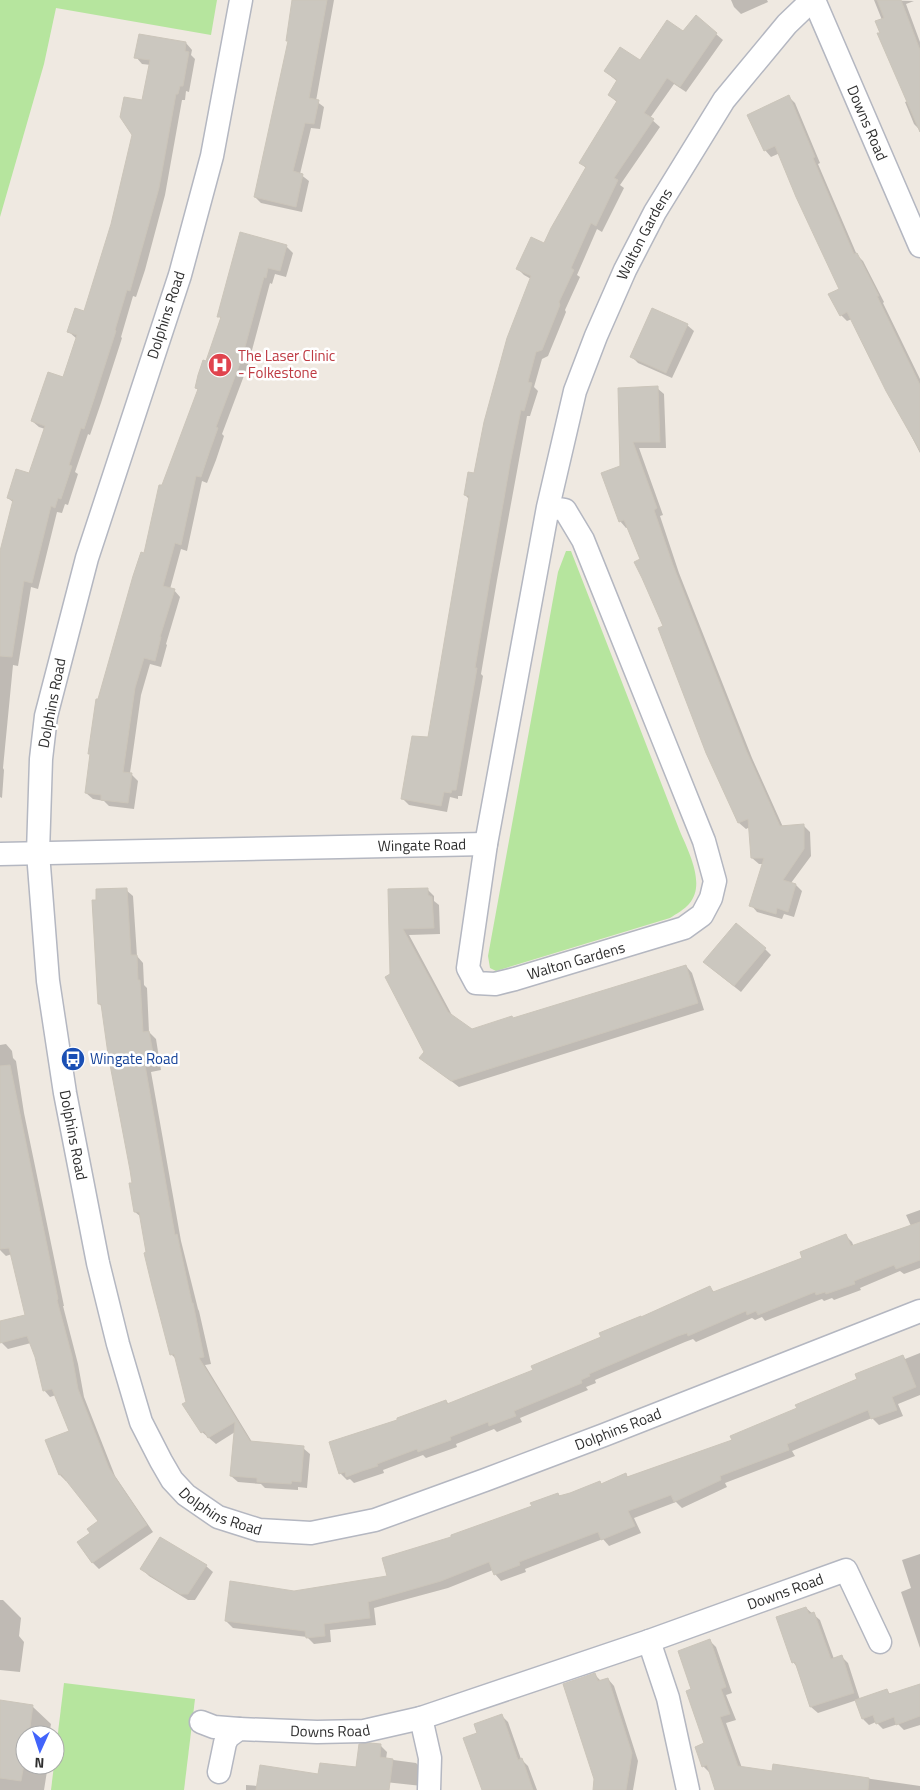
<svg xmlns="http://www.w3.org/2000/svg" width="920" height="1790" font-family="'Titillium Web',sans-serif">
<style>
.green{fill:#b6e59e}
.shadow{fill:#0003}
.building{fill:#cbc7bf;stroke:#cbc5ba}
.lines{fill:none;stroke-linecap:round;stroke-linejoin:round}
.minor-casing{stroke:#b4b7c1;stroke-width:25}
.minor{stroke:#fff;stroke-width:22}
.labels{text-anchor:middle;stroke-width:5;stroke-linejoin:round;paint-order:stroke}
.street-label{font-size:15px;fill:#2e2e2e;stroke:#fff}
.health-label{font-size:15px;fill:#be3a42;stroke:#fff;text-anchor:start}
.transit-label{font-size:15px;fill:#164399;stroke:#fff;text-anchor:start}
</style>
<rect width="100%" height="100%" fill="#efe9e1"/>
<g class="green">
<polygon points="0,0 217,0 211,35 56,8 44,64 0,217"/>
<path d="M566 551H571L679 829C687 849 707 884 689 904 685 909 676 914 670 918L496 971 490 968 488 956 558 572Z"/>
<polygon points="64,1683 195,1699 184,1790 51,1790"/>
</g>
<g class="shadow">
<polygon points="293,0 334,0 316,101 324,107 320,129 311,128 300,174 309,181 302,212 261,203 255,197 289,42"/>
<polygon points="731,0 767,0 768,2 741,14 734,7"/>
<polygon points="874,0 914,1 906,4 920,42 920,130 914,124 905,102 908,101 881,33 882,20"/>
<polygon points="683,33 716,34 723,40 686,92 674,84 650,118 660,127 620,185 624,188 602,232 597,229 577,275 580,277 565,310 566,312 548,356 542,359 534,387 538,391 530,416 527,416 517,471 497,580 481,674 483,676 462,796 458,796 458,799 450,797 447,812 409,805 403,799 429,739 469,499 465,495 475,474 531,279 524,275 518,269 545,245 587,169 581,163 618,103 609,95 618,82 605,71 641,62"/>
<polygon points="186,43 192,50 191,55 195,59 189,92 186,91 185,100 182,100 165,195 145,270 136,297 133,296 121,337 122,338 101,403 90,435 88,434 75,472 78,474 68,505 65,504 62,513 57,512 38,589 31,587 18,666 13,665 3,768 4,770 2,798 0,797 0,555 14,503 8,498 30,475 45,429 39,427 32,421 64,379 77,339 69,332 85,313 113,224 151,65 142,64 136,57"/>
<polygon points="789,97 795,103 820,163 818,164 857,255 863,261 884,302 883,303 920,379 920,453 852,319 847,321 841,315 841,289 780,153 771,157 765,150"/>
<polygon points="286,246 293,253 286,277 275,274 272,284 270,283 248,365 222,434 224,436 216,460 207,483 202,481 187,551 181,549 170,589 174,590 180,597 166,644 167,645 161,667 150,664 141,695 130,773 138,781 134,809 109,806 104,801 93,799 86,793 91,755 89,753 99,700 145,555 163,487 199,391 196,387 207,363 221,319 219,316"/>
<polygon points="687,325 694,331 672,378 638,363 632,357"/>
<polygon points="657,388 664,394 666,448 639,448 663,515 660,516 679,573 752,758 783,827 804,826 810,832 811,856 791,883 796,885 802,891 794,917 784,914 782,919 757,912 751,905 763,864 759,864 752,858 750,827 746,829 739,823 707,753 642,560 629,527 626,528 620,521 622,467"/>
<polygon points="126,890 133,896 137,956 143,963 144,985 147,988 149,1032 156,1039 161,1070 151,1072 181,1241 198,1309 199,1311 211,1364 205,1365 252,1442 303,1448 310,1454 307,1488 298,1487 298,1490 265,1488 261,1484 238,1482 231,1476 235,1432 216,1444 202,1432 187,1402 177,1360 171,1354 147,1253 141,1217 135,1212 133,1184 103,1007 99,1004"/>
<polygon points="389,890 428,890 434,896 434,901 439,905 440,934 409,935 453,1017 472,1030 514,1019 686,966 692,973 704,1010 459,1087 421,1058 425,1052 391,975"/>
<polygon points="765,949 771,955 741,992 711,968"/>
<polygon points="6,1044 12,1051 13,1058 16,1061 24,1113 64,1306 63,1306 78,1364 84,1397 115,1476 153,1532 99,1569 92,1562 92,1533 100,1521 68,1481 66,1481 60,1475 46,1441 70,1432 56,1395 50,1397 44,1390 36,1356 31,1343 8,1349 1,1342 0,1336 0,1323 27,1316 12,1254 6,1256 0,1250 0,1045"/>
<polygon points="920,1210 920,1268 904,1274 900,1271 860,1288 861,1290 834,1300 832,1298 824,1301 822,1299 765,1321 762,1317 755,1320 752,1318 696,1342 693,1339 685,1342 595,1380 596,1383 586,1387 588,1390 520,1418 522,1422 497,1432 494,1429 456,1444 457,1447 426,1458 423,1455 383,1470 384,1473 354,1483 350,1479 347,1480 341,1474 331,1443 399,1421 446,1401 449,1404 535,1371 642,1318 710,1288 715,1293 804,1258 846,1236 852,1242 854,1247 911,1226 906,1215"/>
<polygon points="920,1353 920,1395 898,1404 903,1416 879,1425 872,1418 792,1451 795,1456 725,1483 727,1487 682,1508 676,1502 634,1518 641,1533 609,1546 603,1539 525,1569 526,1572 501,1581 495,1574 493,1570 448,1588 374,1608 376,1625 330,1630 331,1642 314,1644 307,1637 233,1628 226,1621 294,1592 389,1577 453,1538 533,1507 558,1494 561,1497 600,1483 602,1485 625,1474 628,1477 733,1441 903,1357 905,1359"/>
<polygon points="920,1554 920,1648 901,1592 911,1588 902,1560"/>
<polygon points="206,1566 213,1572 195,1600 188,1600 149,1576 142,1569"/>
<polygon points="0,1600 3,1600 21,1618 19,1636 24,1642 20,1672 0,1670"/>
<polygon points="806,1608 820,1620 834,1659 841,1656 848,1663 860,1700 887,1691 891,1695 920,1685 920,1725 904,1730 898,1724 883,1729 876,1722 869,1725 863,1719 857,1700 818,1713 811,1707 798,1668 793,1662"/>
<polygon points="710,1641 716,1647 732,1693 726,1695 736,1720 726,1723 742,1768 773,1772 774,1765 920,1786 920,1790 716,1790 710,1773 703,1766 706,1744 693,1689"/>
<polygon points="595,1675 601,1681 608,1679 614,1686 638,1761 633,1790 594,1790 596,1779"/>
<polygon points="0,1702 33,1707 51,1724 49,1735 25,1735 25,1765 48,1765 44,1790 0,1790"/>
<polygon points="502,1716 508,1722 521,1759 528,1766 537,1790 487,1790"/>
<polygon points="381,1746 387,1752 386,1759 416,1763 422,1769 422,1786 385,1782 384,1790 246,1790 246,1785 258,1786 357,1768"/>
</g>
<g class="building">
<polygon points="292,0 327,0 309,98 319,100 314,124 305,123 293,171 303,174 296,207 254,197 288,41 286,41"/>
<polygon points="877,0 901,0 920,50 920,132 877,33 880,33 875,21 884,18"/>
<polygon points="696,15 717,33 680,87 667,78 644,113 654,119 614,178 618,180 596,226 591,223 571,268 574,270 559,302 560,305 542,350 536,352 528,382 532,383 524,411 521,410 510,464 491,573 475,668 477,668 456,790 452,790 451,793 444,792 441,806 401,799 412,736 428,737 469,496 464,495 468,472 474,473 484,422 507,338 531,276 516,269 531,237 544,243 551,228 586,167 579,163 617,101 608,95 617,80 604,71 620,47 640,60 667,20 683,31"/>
<polygon points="139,34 186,42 185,51 189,52 183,86 180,86 178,94 176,94 159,188 130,291 127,290 115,330 116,331 95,396 84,429 81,428 69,465 72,466 61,499 58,498 55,508 51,506 32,583 24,581 12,657 0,656 0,551 13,500 7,498 16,469 29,473 45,426 31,421 48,372 63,377 77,335 67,332 75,308 84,311 111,224 132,135 120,117 124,97 142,100 150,60 134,58"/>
<polygon points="789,95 815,157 813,158 854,254 857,253 879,296 877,296 920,385 920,451 886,391 847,312 840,316 828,294 839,289 796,197 775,146 764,151 747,115"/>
<polygon points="240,232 287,245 280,271 268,268 266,278 264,277 242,358 216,427 218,428 209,453 201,477 196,476 181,545 175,543 163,586 175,589 160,637 161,637 155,661 144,658 135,688 123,772 132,773 128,803 101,800 101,795 85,793 90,754 88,754 96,699 98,699 133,576 141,552 144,553 159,485 162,485 198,389 195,388 198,375 203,360 206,361 221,317 217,317"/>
<polygon points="652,308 688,324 666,373 630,357"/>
<polygon points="658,386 660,442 633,442 657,508 654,510 673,565 746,750 780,826 804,824 804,849 783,880 796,884 788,912 777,908 776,914 749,906 764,858 751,858 748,819 738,823 706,753 658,628 663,626 642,578 634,562 640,559 624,520 619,522 601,473 620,466 618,388"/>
<polygon points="127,888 131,955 137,955 138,980 140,980 143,1032 149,1031 155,1064 145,1065 175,1235 177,1234 192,1303 193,1303 204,1357 199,1358 250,1441 304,1446 301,1482 292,1481 291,1484 257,1482 257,1478 230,1476 235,1422 208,1438 204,1431 201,1433 182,1404 186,1402 174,1354 170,1355 152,1286 144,1253 146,1252 139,1212 134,1212 129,1183 132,1183 130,1170 108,1054 101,1004 98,1004 92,900 96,900 96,889"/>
<polygon points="428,888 428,895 432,897 434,928 403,929 448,1012 472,1029 512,1016 513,1018 686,965 698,1003 451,1081 419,1058 424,1052 385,977 390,974 388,889"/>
<polygon points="736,923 766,948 734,986 703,962"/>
<polygon points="10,1065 58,1299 57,1300 72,1356 78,1389 109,1468 147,1525 92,1563 77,1542 90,1533 87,1529 98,1521 61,1474 59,1475 45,1440 69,1431 52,1389 43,1391 35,1357 27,1336 0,1343 0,1321 25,1315 9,1248 0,1249 0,1066"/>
<polygon points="920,1222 920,1260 896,1269 894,1265 854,1281 855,1284 826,1294 825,1292 816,1295 815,1292 758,1315 756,1311 747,1315 746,1311 688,1336 687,1333 678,1336 589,1374 590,1376 581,1380 582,1383 514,1411 516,1416 489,1426 488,1422 450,1437 451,1440 418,1452 417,1449 377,1464 378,1466 362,1471 346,1477 345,1472 339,1474 329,1442 397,1420 397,1418 446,1400 447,1404 533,1370 531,1366 601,1337 599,1333 641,1316 641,1317 710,1286 713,1292 802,1258 800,1252 846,1234 851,1246"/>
<polygon points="903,1355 916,1387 892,1397 897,1410 871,1419 868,1410 787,1444 789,1450 720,1476 721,1480 674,1502 671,1495 628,1511 635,1526 601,1540 598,1532 519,1562 520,1565 494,1575 489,1562 441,1581 368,1602 370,1618 324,1624 325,1636 306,1638 305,1631 225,1621 230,1581 294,1591 387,1576 382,1558 451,1537 451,1535 532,1506 530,1503 558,1493 559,1496 570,1493 600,1481 601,1484 626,1473 627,1477 732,1440 730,1436 797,1408 795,1405 857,1379 855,1374"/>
<polygon points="160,1537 207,1565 188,1594 180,1594 140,1569"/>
<polygon points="806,1607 809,1614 814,1612 831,1659 842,1655 854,1693 810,1707 795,1662 792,1663 776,1617"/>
<polygon points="710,1639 726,1687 721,1689 730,1714 720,1717 738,1766 772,1771 773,1764 869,1778 868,1790 715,1790 707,1765 702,1767 695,1747 704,1743 686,1691 691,1689 678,1651"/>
<polygon points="595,1673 598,1681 608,1678 632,1753 626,1790 593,1790 594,1779 563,1684"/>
<polygon points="920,1684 920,1716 896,1725 894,1717 876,1724 873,1715 862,1719 855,1700 887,1689 889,1694"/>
<polygon points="0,1700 33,1705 29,1735 25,1735 25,1758 21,1781 0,1778"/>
<polygon points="502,1714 518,1760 522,1758 533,1790 482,1790 463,1738 477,1733 474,1724"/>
<polygon points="370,1743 381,1744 380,1757 393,1759 389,1790 256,1790 260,1765 318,1774 320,1763 356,1767 359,1744"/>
</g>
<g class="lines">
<g class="minor-casing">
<g id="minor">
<path id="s1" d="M241 0 212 156 180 275 87 558 46 716 41 759 38 853 48 981 65 1093 98 1263 118 1344 141 1422 161 1461 172 1480 186 1495 218 1517 259 1530 311 1533 375 1520 485 1480 604 1435 920 1311"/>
<path id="s2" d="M814 0 920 246"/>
<path id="s3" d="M548 507 565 510 583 540 704 841 715 881 711 898 702 915 684 928 515 979 495 984 476 983 468 968 486 844 548 507 575 391 596 336 625 270 655 212 724 100 787 24 812 0"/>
<path id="s4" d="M0 854 486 844"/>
<polyline points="649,1641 668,1698 688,1790"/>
<polyline points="421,1718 430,1758 429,1790"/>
<polyline points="201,1722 214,1727 239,1729"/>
<path id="s5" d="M219 1772 225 1743 228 1737 239 1729 317 1732 364 1731 421 1718 649 1641 846 1570 880 1642"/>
</g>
</g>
<use href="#minor" class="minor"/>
</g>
<defs>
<g id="hospital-disc" transform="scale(1.25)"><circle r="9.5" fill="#e0444e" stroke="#fff"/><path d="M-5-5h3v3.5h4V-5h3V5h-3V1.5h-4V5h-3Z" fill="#fff"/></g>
<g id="bus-disc" transform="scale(1.25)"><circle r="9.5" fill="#1a4fb4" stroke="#fff"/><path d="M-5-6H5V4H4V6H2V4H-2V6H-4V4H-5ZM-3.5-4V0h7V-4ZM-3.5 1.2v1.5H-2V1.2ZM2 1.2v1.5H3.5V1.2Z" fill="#fff"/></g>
</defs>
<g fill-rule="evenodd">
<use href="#hospital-disc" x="220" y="365"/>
<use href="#bus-disc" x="73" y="1059"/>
</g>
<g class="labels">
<g class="street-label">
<text dy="5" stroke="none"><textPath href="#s2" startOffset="134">Downs Road</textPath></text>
<text dy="5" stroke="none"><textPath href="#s3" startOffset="1469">Walton Gardens</textPath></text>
<text transform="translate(166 315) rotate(-72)" y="5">Dolphins Road</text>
<text transform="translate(52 703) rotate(-79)" y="5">Dolphins Road</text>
<text dy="5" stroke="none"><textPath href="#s4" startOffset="422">Wingate Road</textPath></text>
<text transform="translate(576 961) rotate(-16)" y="5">Walton Gardens</text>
<text dy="5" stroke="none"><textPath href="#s1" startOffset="1165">Dolphins Road</textPath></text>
<text dy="5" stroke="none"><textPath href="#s1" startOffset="2005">Dolphins Road</textPath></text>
<text dy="5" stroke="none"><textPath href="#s1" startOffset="1585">Dolphins Road</textPath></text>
<text dy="5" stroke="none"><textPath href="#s5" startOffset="619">Downs Road</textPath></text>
<text dy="5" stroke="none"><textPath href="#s5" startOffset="141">Downs Road</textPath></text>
</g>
<g class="health-label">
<text x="238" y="361">The Laser Clinic<tspan x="238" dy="17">- Folkestone</tspan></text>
</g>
<g class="transit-label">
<text x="90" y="1064">Wingate Road</text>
</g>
</g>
<g transform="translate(40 1750) rotate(183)"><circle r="24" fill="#ffffff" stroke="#ababab"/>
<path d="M0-4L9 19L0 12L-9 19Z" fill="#4264fb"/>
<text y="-8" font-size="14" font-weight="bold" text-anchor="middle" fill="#2e2e2e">N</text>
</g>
</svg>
